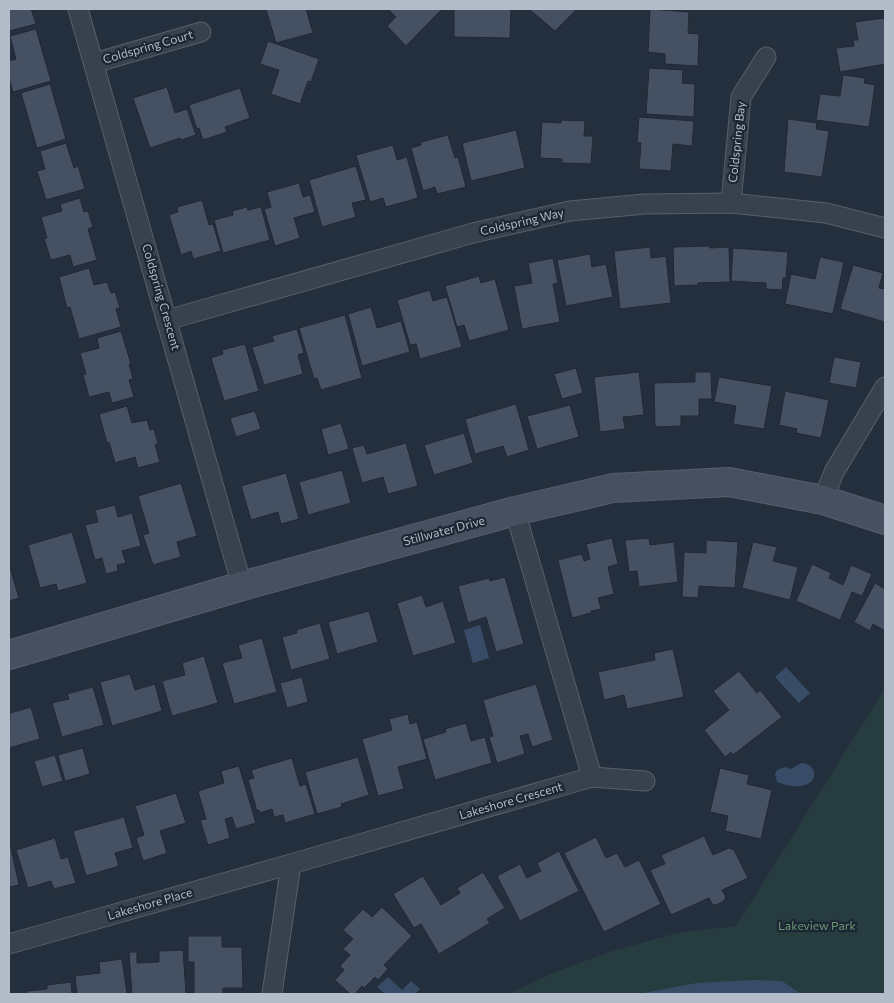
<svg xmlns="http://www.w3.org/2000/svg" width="894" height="1003" font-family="Commissioner,sans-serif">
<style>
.green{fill:#263c3f}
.water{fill:#394c67}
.building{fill:#455162;stroke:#1f2835}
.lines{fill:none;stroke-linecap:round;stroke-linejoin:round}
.street-casing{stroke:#565f6c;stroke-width:21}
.secondary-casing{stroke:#565f6c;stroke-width:30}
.street{stroke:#38414e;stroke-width:19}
.secondary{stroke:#465061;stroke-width:28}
.labels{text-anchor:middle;stroke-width:4.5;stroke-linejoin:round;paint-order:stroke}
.street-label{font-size:12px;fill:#b4bcc9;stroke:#1d2633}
.park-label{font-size:12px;fill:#6b9a76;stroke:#1d2633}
</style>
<rect width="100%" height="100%" fill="#242f3e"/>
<polygon class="green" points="885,688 885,994 509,994 550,974 609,952 677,933 736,926"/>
<g class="water">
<polygon points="480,625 489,658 473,663 464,630"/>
<polygon points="786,667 810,693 799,703 775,677"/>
<path d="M801 763C817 764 819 781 805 785 796 788 785 785 777 782L775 775 777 770 785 767 791 769Z"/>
<polygon points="388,977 402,990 411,981 420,989 415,994 385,994 377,987"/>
<polygon points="753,980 782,981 801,994 638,994 697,983"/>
</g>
<g class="building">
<polygon points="9,9 31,9 36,24 9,31"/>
<polygon points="266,9 306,9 313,33 276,43"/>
<polygon points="388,9 442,9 406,46 387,26 396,17"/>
<polygon points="454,9 511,9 510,38 454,37"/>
<polygon points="529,9 577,9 555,31"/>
<polygon points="650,9 689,12 688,33 699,34 698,66 665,64 665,54 648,52"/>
<polygon points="884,18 885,28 885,64 840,72 836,48 854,46 853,40 858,40 855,22"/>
<polygon points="36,29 51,81 13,92 9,78 9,61 16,59 10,36"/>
<polygon points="268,41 319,59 311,82 308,81 300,104 271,94 279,70 260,64"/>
<polygon points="649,68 683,70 682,83 695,84 694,117 646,114"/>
<polygon points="843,75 865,78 864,83 875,85 869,127 816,120 820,94 840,96"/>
<polygon points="50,84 66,139 37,148 21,93"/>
<polygon points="167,87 175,113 187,109 196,135 181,140 180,138 150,148 133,98"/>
<polygon points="240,88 250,118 225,127 227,132 203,140 199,128 197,129 189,105"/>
<polygon points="639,117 694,121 692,146 673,144 671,171 639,169 641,143 637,142"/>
<polygon points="788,119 817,123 816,129 829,131 822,177 784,172"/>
<polygon points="561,120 585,121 584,136 593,136 591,164 562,163 562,159 540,158 542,122 561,123"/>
<polygon points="516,130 525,168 471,181 462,143"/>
<polygon points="448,135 455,158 458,157 466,187 437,194 435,187 423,191 411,148 421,145 421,142"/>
<polygon points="66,143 74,168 78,166 85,189 46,200 37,171 45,169 40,151"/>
<polygon points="393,145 397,160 407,157 418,198 386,207 383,198 370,202 356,155"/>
<polygon points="356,166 366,200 352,203 356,217 322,227 309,180"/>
<polygon points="299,183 303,197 310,195 315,212 294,218 300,238 275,246 264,209 271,207 267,192"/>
<polygon points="80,198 84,212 88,211 93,227 88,229 97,260 73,267 70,255 51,260 44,239 47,238 41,217 62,211 60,204"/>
<polygon points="202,200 209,225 213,224 221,251 193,259 191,251 181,255 169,215 178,212 177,207"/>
<polygon points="247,207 248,210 261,207 270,240 223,253 214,220 233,215 232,211"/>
<polygon points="709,246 710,248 729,247 730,282 698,283 698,285 674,286 673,247"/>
<polygon points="650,247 651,258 666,256 671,303 620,309 614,251"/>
<polygon points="733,248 788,252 786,278 783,278 782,290 766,289 766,283 731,281"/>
<polygon points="590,254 592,267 606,264 613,297 566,306 557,260"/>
<polygon points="820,257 844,262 833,314 785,304 791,274 815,279"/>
<polygon points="553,258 558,283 553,284 560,322 522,329 514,286 532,283 528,263"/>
<polygon points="853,265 883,273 879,288 885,289 885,322 840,309"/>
<polygon points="89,268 94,285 107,282 111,293 115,292 120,308 116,309 121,327 79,339 70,307 67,308 59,277"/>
<polygon points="479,276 481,283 495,279 509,330 469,341 464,325 457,327 445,286"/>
<polygon points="430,290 433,301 447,297 462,347 420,359 416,344 410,345 397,300"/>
<polygon points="371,307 377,328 401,321 410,352 362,366 348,314"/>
<polygon points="345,315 362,378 321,390 317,378 314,379 299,328"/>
<polygon points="297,329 304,353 298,355 303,374 264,385 252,347 274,341 272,336"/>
<polygon points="121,331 131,364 129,364 133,379 129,380 134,397 112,403 109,392 89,397 83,375 86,374 80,353 99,348 97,338"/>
<polygon points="245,344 259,391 224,401 211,358 223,354 222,350"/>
<polygon points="834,357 861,362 856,388 829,383"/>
<polygon points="576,368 583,393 562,399 554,374"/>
<polygon points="639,372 644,415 623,417 625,429 600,432 594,377"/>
<polygon points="695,372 711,372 712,399 699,399 699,416 681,416 681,426 655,427 654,383 695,382"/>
<polygon points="719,377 772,386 764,429 733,424 736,406 714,402"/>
<polygon points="785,391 829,400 821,438 796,433 797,429 779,425"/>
<polygon points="516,404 529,450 507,457 503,446 475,454 465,419"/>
<polygon points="570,405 579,437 537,449 527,416"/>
<polygon points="127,406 132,423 147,420 150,430 154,429 158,444 155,445 160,462 138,468 135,457 115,463 109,442 107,443 99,414"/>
<polygon points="255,411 261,429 236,437 230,418"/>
<polygon points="341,423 349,449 328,455 321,429"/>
<polygon points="464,433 473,463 434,475 424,445"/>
<polygon points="406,443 418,486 388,494 383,477 362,483 352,448 364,445 367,454"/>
<polygon points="342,470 351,503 308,515 299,482"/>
<polygon points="286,473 299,519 281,524 278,512 251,520 241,486"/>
<polygon points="181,483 197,536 177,542 181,557 153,565 143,535 149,533 138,496"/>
<polygon points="115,505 118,517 132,513 141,546 122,551 126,563 117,565 118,571 106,574 102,558 95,560 85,525 98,522 95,510"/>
<polygon points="72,532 87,583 58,591 56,584 40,588 28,545"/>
<polygon points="612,538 618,564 608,567 614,594 598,598 601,609 591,611 591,613 572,618 558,560 582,554 584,561 590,559 586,544"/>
<polygon points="649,538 650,545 674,542 678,582 639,587 637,571 629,572 625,540"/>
<polygon points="706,540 738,542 735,588 699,586 698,598 682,597 684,552 706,553"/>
<polygon points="753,542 777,547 773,561 798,567 790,600 742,588"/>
<polygon points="9,564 19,598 9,601"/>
<polygon points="812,564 831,573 829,578 843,585 851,565 872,574 862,596 852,592 840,620 796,601"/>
<polygon points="505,577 524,644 496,652 486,617 468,623 458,586 489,578 490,581"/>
<polygon points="875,583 885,589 885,631 873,624 870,631 854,622"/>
<polygon points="422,595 426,607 443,601 456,643 413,656 397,603"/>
<polygon points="369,611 378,642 337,654 328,622"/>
<polygon points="320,623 330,659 291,670 282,637 297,633 296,630"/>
<polygon points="262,638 277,692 234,704 222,663 242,658 238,645"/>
<polygon points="673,649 684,697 627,709 624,695 604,700 598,672 655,660 654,653"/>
<polygon points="204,656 218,703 172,716 162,681 185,675 182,663"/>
<polygon points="739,671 757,693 760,690 782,717 733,755 731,752 725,757 704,730 729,710 713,691"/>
<polygon points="130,674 135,690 155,684 162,711 112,726 100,682"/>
<polygon points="302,677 308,702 287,708 280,683"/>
<polygon points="536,684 553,740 532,747 528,734 520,736 525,754 497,763 489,737 493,736 483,700"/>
<polygon points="93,687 104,725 62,737 52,703 69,699 67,694"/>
<polygon points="31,707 40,739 9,748 10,713"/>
<polygon points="408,714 410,724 417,722 427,759 398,767 404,789 378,796 362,739 392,730 389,719"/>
<polygon points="466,723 471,741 485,737 492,763 435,780 423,739 446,732 445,729"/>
<polygon points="83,748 90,774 65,781 58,755"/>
<polygon points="55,755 63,781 42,787 34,761"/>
<polygon points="358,757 369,795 341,804 342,807 317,814 305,772"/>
<polygon points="292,758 300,786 306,784 315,814 285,823 283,815 274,817 272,809 260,813 259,810 257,811 248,780 254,778 251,770"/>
<polygon points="239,766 256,823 236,829 232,817 225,819 230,838 208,845 200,820 206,819 198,791 224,783 221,771"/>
<polygon points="720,768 749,775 747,784 772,790 761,839 725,831 728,816 710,812"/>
<polygon points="176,793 186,823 160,831 167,853 143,861 136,838 144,835 135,806"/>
<polygon points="124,817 133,848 115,853 119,866 86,876 73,831"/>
<polygon points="704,836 713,855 729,848 734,850 748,878 722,890 726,897 724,901 716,905 712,904 709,898 671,915 650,870 665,864 661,855"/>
<polygon points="596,837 606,858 617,853 625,867 639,860 661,904 604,932 564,853"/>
<polygon points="55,838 61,859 68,857 76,883 54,889 51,881 28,888 16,850"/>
<polygon points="9,839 19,885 9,887"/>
<polygon points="559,851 579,891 520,921 497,876 520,864 527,878 541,871 537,863"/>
<polygon points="483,872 505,908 487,919 490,923 439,954 421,924 414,928 393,894 423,876 441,905 460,893 457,888"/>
<polygon points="382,907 412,936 384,965 388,969 378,980 375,977 364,988 362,986 355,994 350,994 335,980 344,970 340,966 350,955 343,949 353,939 343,930 363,909 372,917"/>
<polygon points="188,936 222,936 222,947 242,947 243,988 223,988 223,994 194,994 194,962 188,962"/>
<polygon points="183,950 186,994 132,994 129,952 137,952 137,963 159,962 159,951"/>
<polygon points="122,959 127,994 77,994 75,976 100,973 99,962"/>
<polygon points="71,982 72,994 27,994 27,991 47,989 47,985"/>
</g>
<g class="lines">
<g class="street-casing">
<g id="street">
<polyline points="78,9 242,586"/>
<polyline points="94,63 201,32"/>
<polyline points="731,203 741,97 766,57"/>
<polyline points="167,320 473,233 570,211 645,204 731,203 826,213 885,228"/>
<polyline points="823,500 834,472 885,387"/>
<polyline points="592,777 645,781"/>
<polyline points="9,944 291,864"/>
<polyline points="272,994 291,864 592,777 515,511"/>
</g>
</g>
<g class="secondary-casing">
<polyline id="secondary" points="9,655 242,586 515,511 613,488 729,482 823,500 885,520"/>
</g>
<use href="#street" class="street"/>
<use href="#secondary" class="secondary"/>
</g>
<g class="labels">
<g class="street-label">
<text transform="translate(148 47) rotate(-16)" y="4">Coldspring Court</text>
<text transform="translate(737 142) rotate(-84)" y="4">Coldspring Bay</text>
<text transform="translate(522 222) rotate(-13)" y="4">Coldspring Way</text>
<text transform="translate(161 297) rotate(74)" y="4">Coldspring Crescent</text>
<text transform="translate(444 531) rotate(-15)" y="4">Stillwater Drive</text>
<text transform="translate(511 801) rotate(-16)" y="4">Lakeshore Crescent</text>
<text transform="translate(150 904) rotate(-16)" y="4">Lakeshore Place</text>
</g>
<g class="park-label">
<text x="817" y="930">Lakeview Park</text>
</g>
</g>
<rect width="894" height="1003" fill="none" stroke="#b4bcc9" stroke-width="20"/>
</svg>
